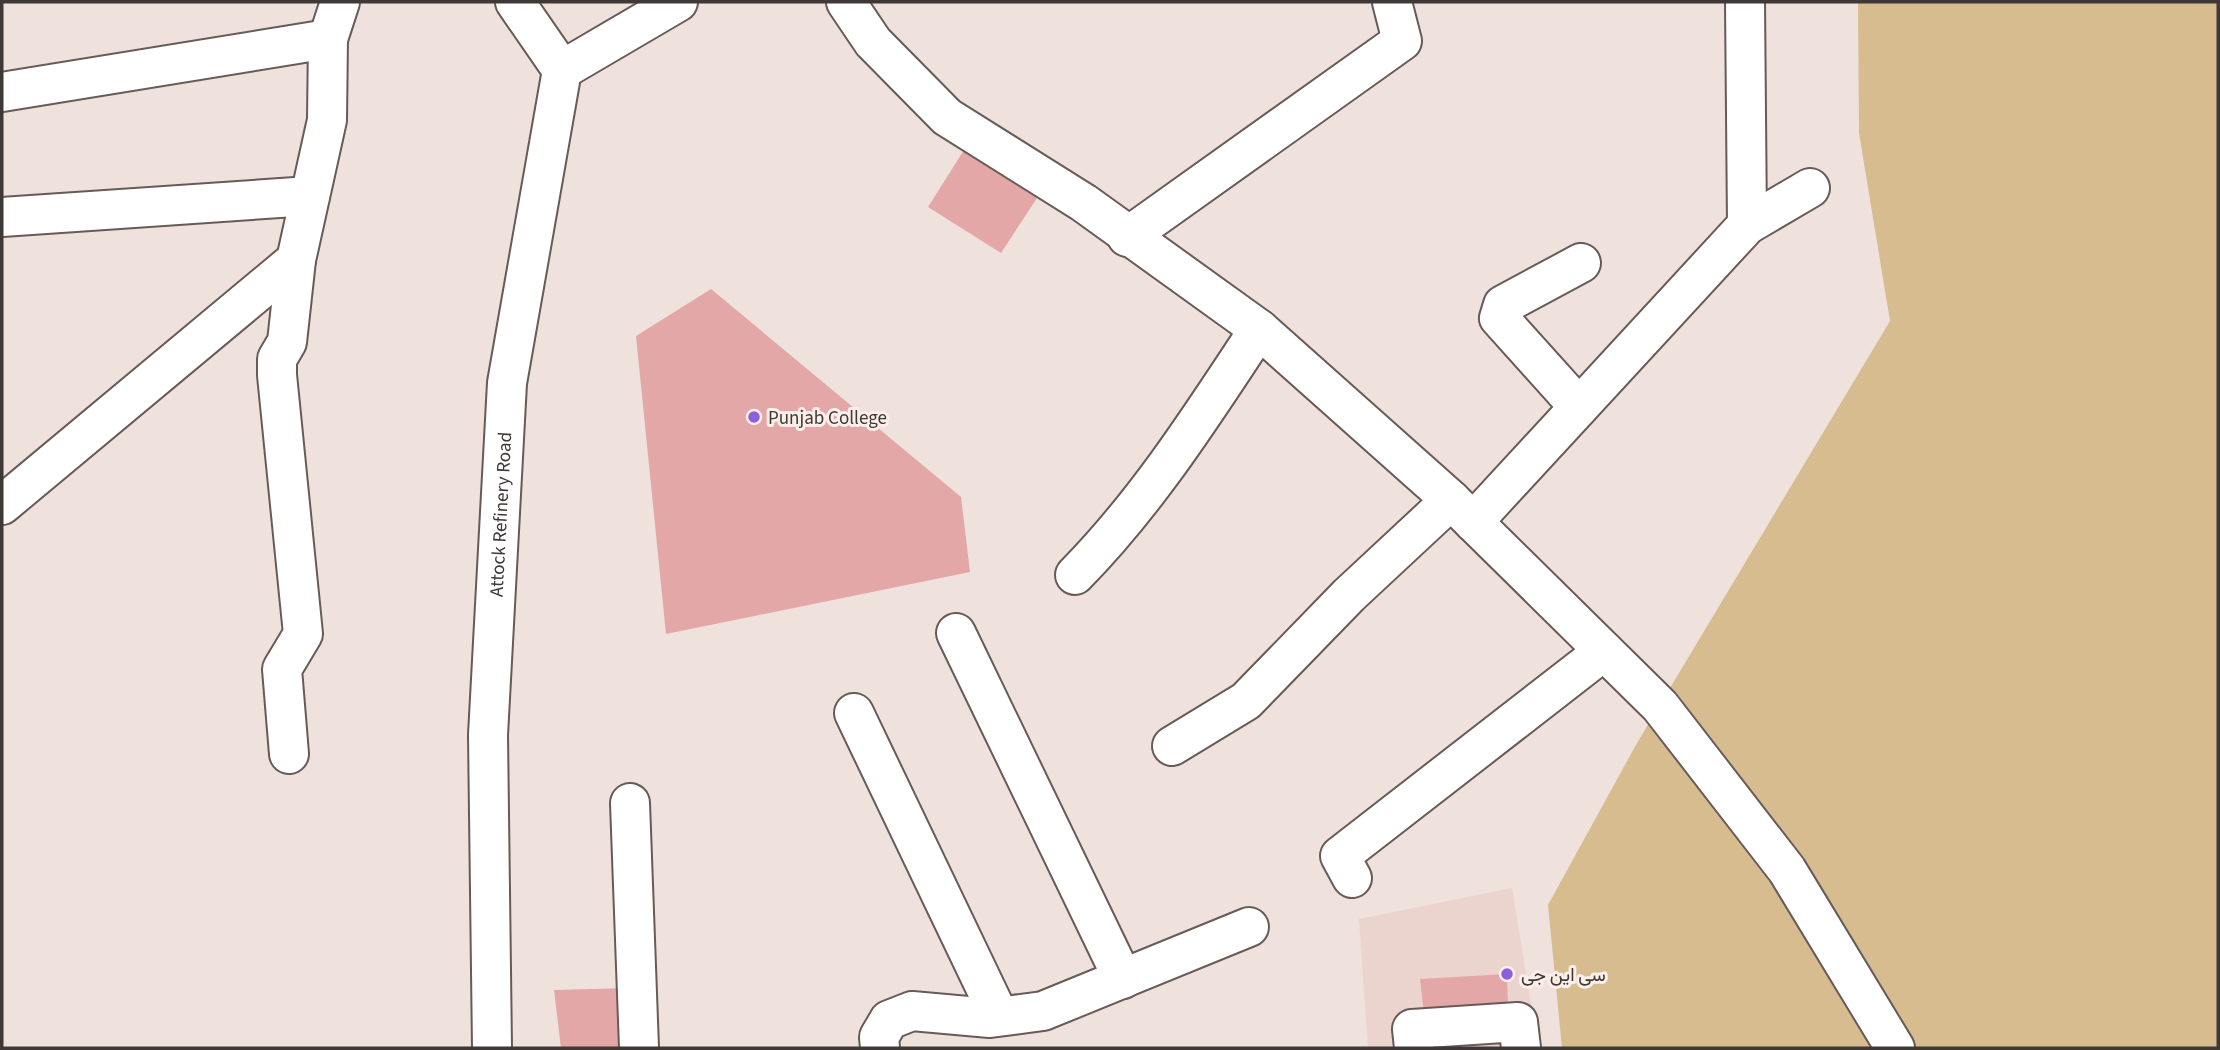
<svg xmlns="http://www.w3.org/2000/svg" width="2220" height="1050" font-family="'Source Sans 3',Vazirmatn,sans-serif">
<style>
.built{fill:#ead4cd}
.green{fill:#d7bc90}
.building{fill:#e4a7a7}
.lines{fill:none;stroke-linecap:round;stroke-linejoin:round}
.minor-casing{stroke:#675b57;stroke-width:42}
.minor{stroke:#fff;stroke-width:38}
.poi-dot{fill:#8d60da;stroke:#fceee9;stroke-width:2.5}
.labels{text-anchor:middle;stroke-width:6;stroke-linejoin:round;paint-order:stroke}
.poi-label{font-size:19px;fill:#3e3937;stroke:#fceee9;text-anchor:start}
.street-label{font-size:19px;fill:#3e3937;stroke:#fceee9}
</style>
<rect width="100%" height="100%" fill="#efe1dc"/>
<polygon class="built" points="1512,888 1538,1048 1368,1048 1359,919"/>
<polygon class="green" points="1858,2 2218,2 2218,1048 1562,1048 1548,905 1637,743 1890,321 1859,133"/>
<g class="building">
<polygon points="964,150 1037,198 1001,253 928,207"/>
<polygon points="711,289 961,497 970,572 666,634 636,336"/>
<polygon points="1507,974 1508,1010 1424,1013 1420,979"/>
<polygon points="629,988 634,1048 561,1048 554,990"/>
</g>
<g class="lines">
<g class="minor-casing">
<g id="minor">
<polyline points="846,2 873,42 947,117 1084,203 1259,329 1451,500 1660,706 1787,870 1895,1048"/>
<polyline points="1745,2 1747,225"/>
<polyline points="562,70 678,2"/>
<polyline points="2,92 328,39"/>
<polyline points="2,217 310,196"/>
<polyline points="1127,237 1402,41 1392,2"/>
<polyline points="1579,407 1499,318 1503,305 1581,263"/>
<polyline points="2,505 296,260 327,120 328,39 340,2"/>
<polyline points="1473,522 1747,225 1810,188"/>
<path d="M1075 575C1147 502 1203 414 1259 329"/>
<polyline points="956,633 1123,979"/>
<polyline points="854,713 999,1016"/>
<polyline points="1172,746 1246,701 1349,595 1451,500"/>
<polyline points="289,754 282,669 303,634 277,375 277,359 287,342 296,260"/>
<polyline points="630,803 639,1048"/>
<polyline points="1352,878 1340,856 1604,651"/>
<path id="s1" d="M492 1048 488 735 507 383 562 70 515 2"/>
<polyline points="880,1048 879,1037 889,1020 912,1011 990,1018 1043,1011 1249,927"/>
<polyline points="1414,1048 1412,1029 1518,1022 1521,1048"/>
</g>
</g>
<use href="#minor" class="minor"/>
</g>
<g class="poi-dot">
<circle cx="754" cy="417" r="7"/>
<circle cx="1507" cy="974" r="7"/>
</g>
<g class="labels">
<g class="poi-label">
<text x="768" y="424">Punjab College</text>
<text x="1521" y="981">سی این جی</text>
</g>
<g class="street-label">
<text dy="7" stroke="none"><textPath href="#s1" startOffset="534">Attock Refinery Road</textPath></text>
</g>
</g>
<rect width="2220" height="1050" fill="none" stroke="#3e3937" stroke-width="7"/>
</svg>
